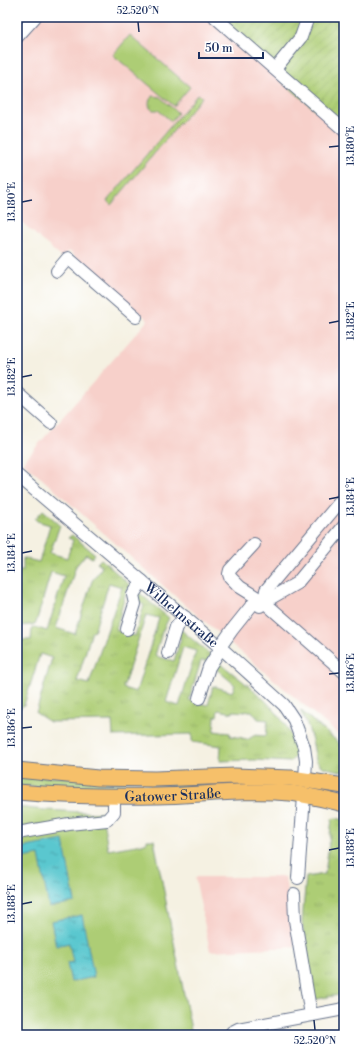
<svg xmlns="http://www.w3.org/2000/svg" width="361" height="1052" font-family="'Libre Bodoni',serif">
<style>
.built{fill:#f7d0ca}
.grass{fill:url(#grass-tufts);stroke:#647e6a;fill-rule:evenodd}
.garden{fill:url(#garden-furrows);stroke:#647e6a}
.pitch{fill:#adcd75;stroke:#647e6a}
.water{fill:url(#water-ripples);stroke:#3a7b96}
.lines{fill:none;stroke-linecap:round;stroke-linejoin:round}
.minor-casing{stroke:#67738c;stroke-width:14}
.major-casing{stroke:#67738c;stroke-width:17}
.minor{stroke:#fff;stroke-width:12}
.major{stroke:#f6c06b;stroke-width:15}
.ticks{fill:none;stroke:#1b2f5e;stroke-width:1.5}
.labels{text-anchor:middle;stroke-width:3;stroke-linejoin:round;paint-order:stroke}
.street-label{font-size:14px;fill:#1b2f5e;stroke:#fff}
.neatline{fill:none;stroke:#1b2f5e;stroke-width:1.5}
.ticks-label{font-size:10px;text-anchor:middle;fill:#1b2f5e}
</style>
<defs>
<pattern id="grass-tufts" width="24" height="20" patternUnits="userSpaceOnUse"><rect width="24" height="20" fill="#adcd75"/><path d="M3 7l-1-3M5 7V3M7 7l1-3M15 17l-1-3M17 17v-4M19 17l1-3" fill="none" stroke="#94b068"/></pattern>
<pattern id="garden-furrows" width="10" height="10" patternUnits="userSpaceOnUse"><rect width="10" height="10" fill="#adcd75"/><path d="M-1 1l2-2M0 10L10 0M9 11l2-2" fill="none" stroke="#94b068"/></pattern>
<pattern id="water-ripples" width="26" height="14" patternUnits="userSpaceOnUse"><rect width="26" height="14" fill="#5ac7cf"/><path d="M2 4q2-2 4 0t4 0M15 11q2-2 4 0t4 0" fill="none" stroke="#4aa2ab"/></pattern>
</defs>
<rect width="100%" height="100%" fill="#fff"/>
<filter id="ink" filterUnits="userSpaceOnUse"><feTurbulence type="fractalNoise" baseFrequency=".025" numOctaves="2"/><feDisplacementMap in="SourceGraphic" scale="8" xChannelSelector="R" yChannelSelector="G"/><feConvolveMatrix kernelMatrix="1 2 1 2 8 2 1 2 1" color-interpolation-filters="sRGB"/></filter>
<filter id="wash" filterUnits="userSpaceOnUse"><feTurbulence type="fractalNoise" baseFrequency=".012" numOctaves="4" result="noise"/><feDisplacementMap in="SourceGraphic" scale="16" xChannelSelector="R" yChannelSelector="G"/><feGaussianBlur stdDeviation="0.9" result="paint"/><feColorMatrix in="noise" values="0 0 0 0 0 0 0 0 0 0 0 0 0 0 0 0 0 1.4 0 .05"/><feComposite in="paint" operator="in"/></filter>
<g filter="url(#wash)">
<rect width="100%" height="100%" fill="#f5f1e2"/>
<g class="built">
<polygon points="40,17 206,17 344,135 344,739 184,604 23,462 148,320 69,251 62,258 17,218 17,44"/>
<polygon points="195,877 285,877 295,947 210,951"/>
</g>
<g class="grass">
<path d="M154 96 160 97 178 113 171 121 158 110H153L150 108C148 103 149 98 154 96Z"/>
<path d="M43 510 60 525 50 553 67 558 73 540 68 538 72 535 95 554 92 558 86 554 76 566 56 628 75 634 92 581 102 567 97 563 101 559 131 586 126 591 116 630 135 636 144 605 138 602V592L169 618 162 632 155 656 174 661 181 638 176 636 179 628 211 655 208 661H201L189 700 208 705 213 686 232 692 235 685 214 667 216 660C245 684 293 714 296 756L290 762 254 760 220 761 221 746 192 742V734L113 736 112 721 50 722 36 713 52 658 40 654 24 705 20 708H17V640H31L32 628 34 627 47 631 64 576 51 572 36 623 32 625 17 626V571H23V558L39 562 50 525 37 521 35 519ZM109 583 122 587 89 684 77 681 92 631 94 632ZM146 615 159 618 136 692 123 688ZM183 647 196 651 179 706 166 702ZM218 710 233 713V711L246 712V711H252L258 719 268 720 266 736 255 735 247 740 242 739 243 738 230 736V733L214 731 215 716H217Z"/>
<polygon points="300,710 344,747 344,772 322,767 316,760 312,740 308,727"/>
<polygon points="17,776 287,783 128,791 17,786"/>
<polygon points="336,818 344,820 344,867 338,869 344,903 344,994 312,1000 302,922 306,877 325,874 332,819"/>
</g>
<polygon class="garden" points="206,17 344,17 344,135 325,118"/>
<g class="pitch">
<polygon points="130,35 190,87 174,106 113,55"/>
<polygon points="198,94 202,97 111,205 107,201"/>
<polygon points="17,807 45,810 102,813 108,850 142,844 147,842 147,840 154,840 192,1035 17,1035"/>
</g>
<g class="water">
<polygon points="63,840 75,902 49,907 39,855 23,858 21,848"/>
<polygon points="82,915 94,977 71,982 67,963 73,962 69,943 56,946 51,921"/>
</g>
</g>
<g filter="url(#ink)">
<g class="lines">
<g class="minor-casing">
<g id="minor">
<polyline points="215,17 344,130"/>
<polyline points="17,37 35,17"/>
<polyline points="275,69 301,37 308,17"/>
<polyline points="57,271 68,258 136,317"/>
<polyline points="17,393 51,423"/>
<path id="s1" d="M17 475 221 648 284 705 294 720 304 747 306 761 305 779"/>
<polyline points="254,544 230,570 229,574 230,577 240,587 264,602 344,672"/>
<polyline points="260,606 264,602 266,590 344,497"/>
<polyline points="127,629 135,604 133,595 142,581"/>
<polyline points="220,647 232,630 252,605 264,602 297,583 344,526"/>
<polyline points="168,653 176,627 185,617"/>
<polyline points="199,698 209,667 221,648"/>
<polyline points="17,833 69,824 107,820 114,812 114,797"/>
<polyline points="298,878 304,796"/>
<polyline points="294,894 295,920 311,1015"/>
<polyline points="230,1035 232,1032 238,1029 344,1009"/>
</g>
</g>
<g class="major-casing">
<g id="major">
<polyline points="17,770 98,778 155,779 235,776 291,778 344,786"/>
<path id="s2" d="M17 792C64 796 110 797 157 796 201 795 246 789 290 793 308 795 327 800 344 804"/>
</g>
</g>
<use href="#minor" class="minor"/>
<use href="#major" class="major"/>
</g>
</g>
<path class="ticks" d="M138 22 139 32M329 147 339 146M22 202 32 200M329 323 339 321M22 377 32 375M329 499 339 497M22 553 32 551M329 674 339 673M22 728 32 727M329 850 339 848M22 904 32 902M314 1020 315 1030"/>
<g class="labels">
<g class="street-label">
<text dy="5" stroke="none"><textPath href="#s1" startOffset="216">Wilhelmstraße</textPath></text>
<text dy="5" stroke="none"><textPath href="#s2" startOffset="156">Gatower Straße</textPath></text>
</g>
</g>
<rect width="361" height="1052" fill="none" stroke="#fff" stroke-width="44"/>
<path d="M199 52v6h64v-6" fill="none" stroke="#1b2f5e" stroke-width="2"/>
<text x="205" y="52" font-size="12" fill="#1b2f5e" stroke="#ffffff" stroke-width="3" paint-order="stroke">50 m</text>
<rect x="22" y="22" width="317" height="1008" class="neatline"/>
<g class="ticks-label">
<text x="138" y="14">52.520°N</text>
<text transform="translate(350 146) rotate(-90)" y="4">13.180°E</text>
<text transform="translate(11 202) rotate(-90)" y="4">13.180°E</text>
<text transform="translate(350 321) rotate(-90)" y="4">13.182°E</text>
<text transform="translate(11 377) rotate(-90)" y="4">13.182°E</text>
<text transform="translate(350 497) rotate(-90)" y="4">13.184°E</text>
<text transform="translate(11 553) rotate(-90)" y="4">13.184°E</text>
<text transform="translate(350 673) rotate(-90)" y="4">13.186°E</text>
<text transform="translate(11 728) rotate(-90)" y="4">13.186°E</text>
<text transform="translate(350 848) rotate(-90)" y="4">13.188°E</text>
<text transform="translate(11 904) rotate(-90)" y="4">13.188°E</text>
<text x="315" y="1044">52.520°N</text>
</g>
</svg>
